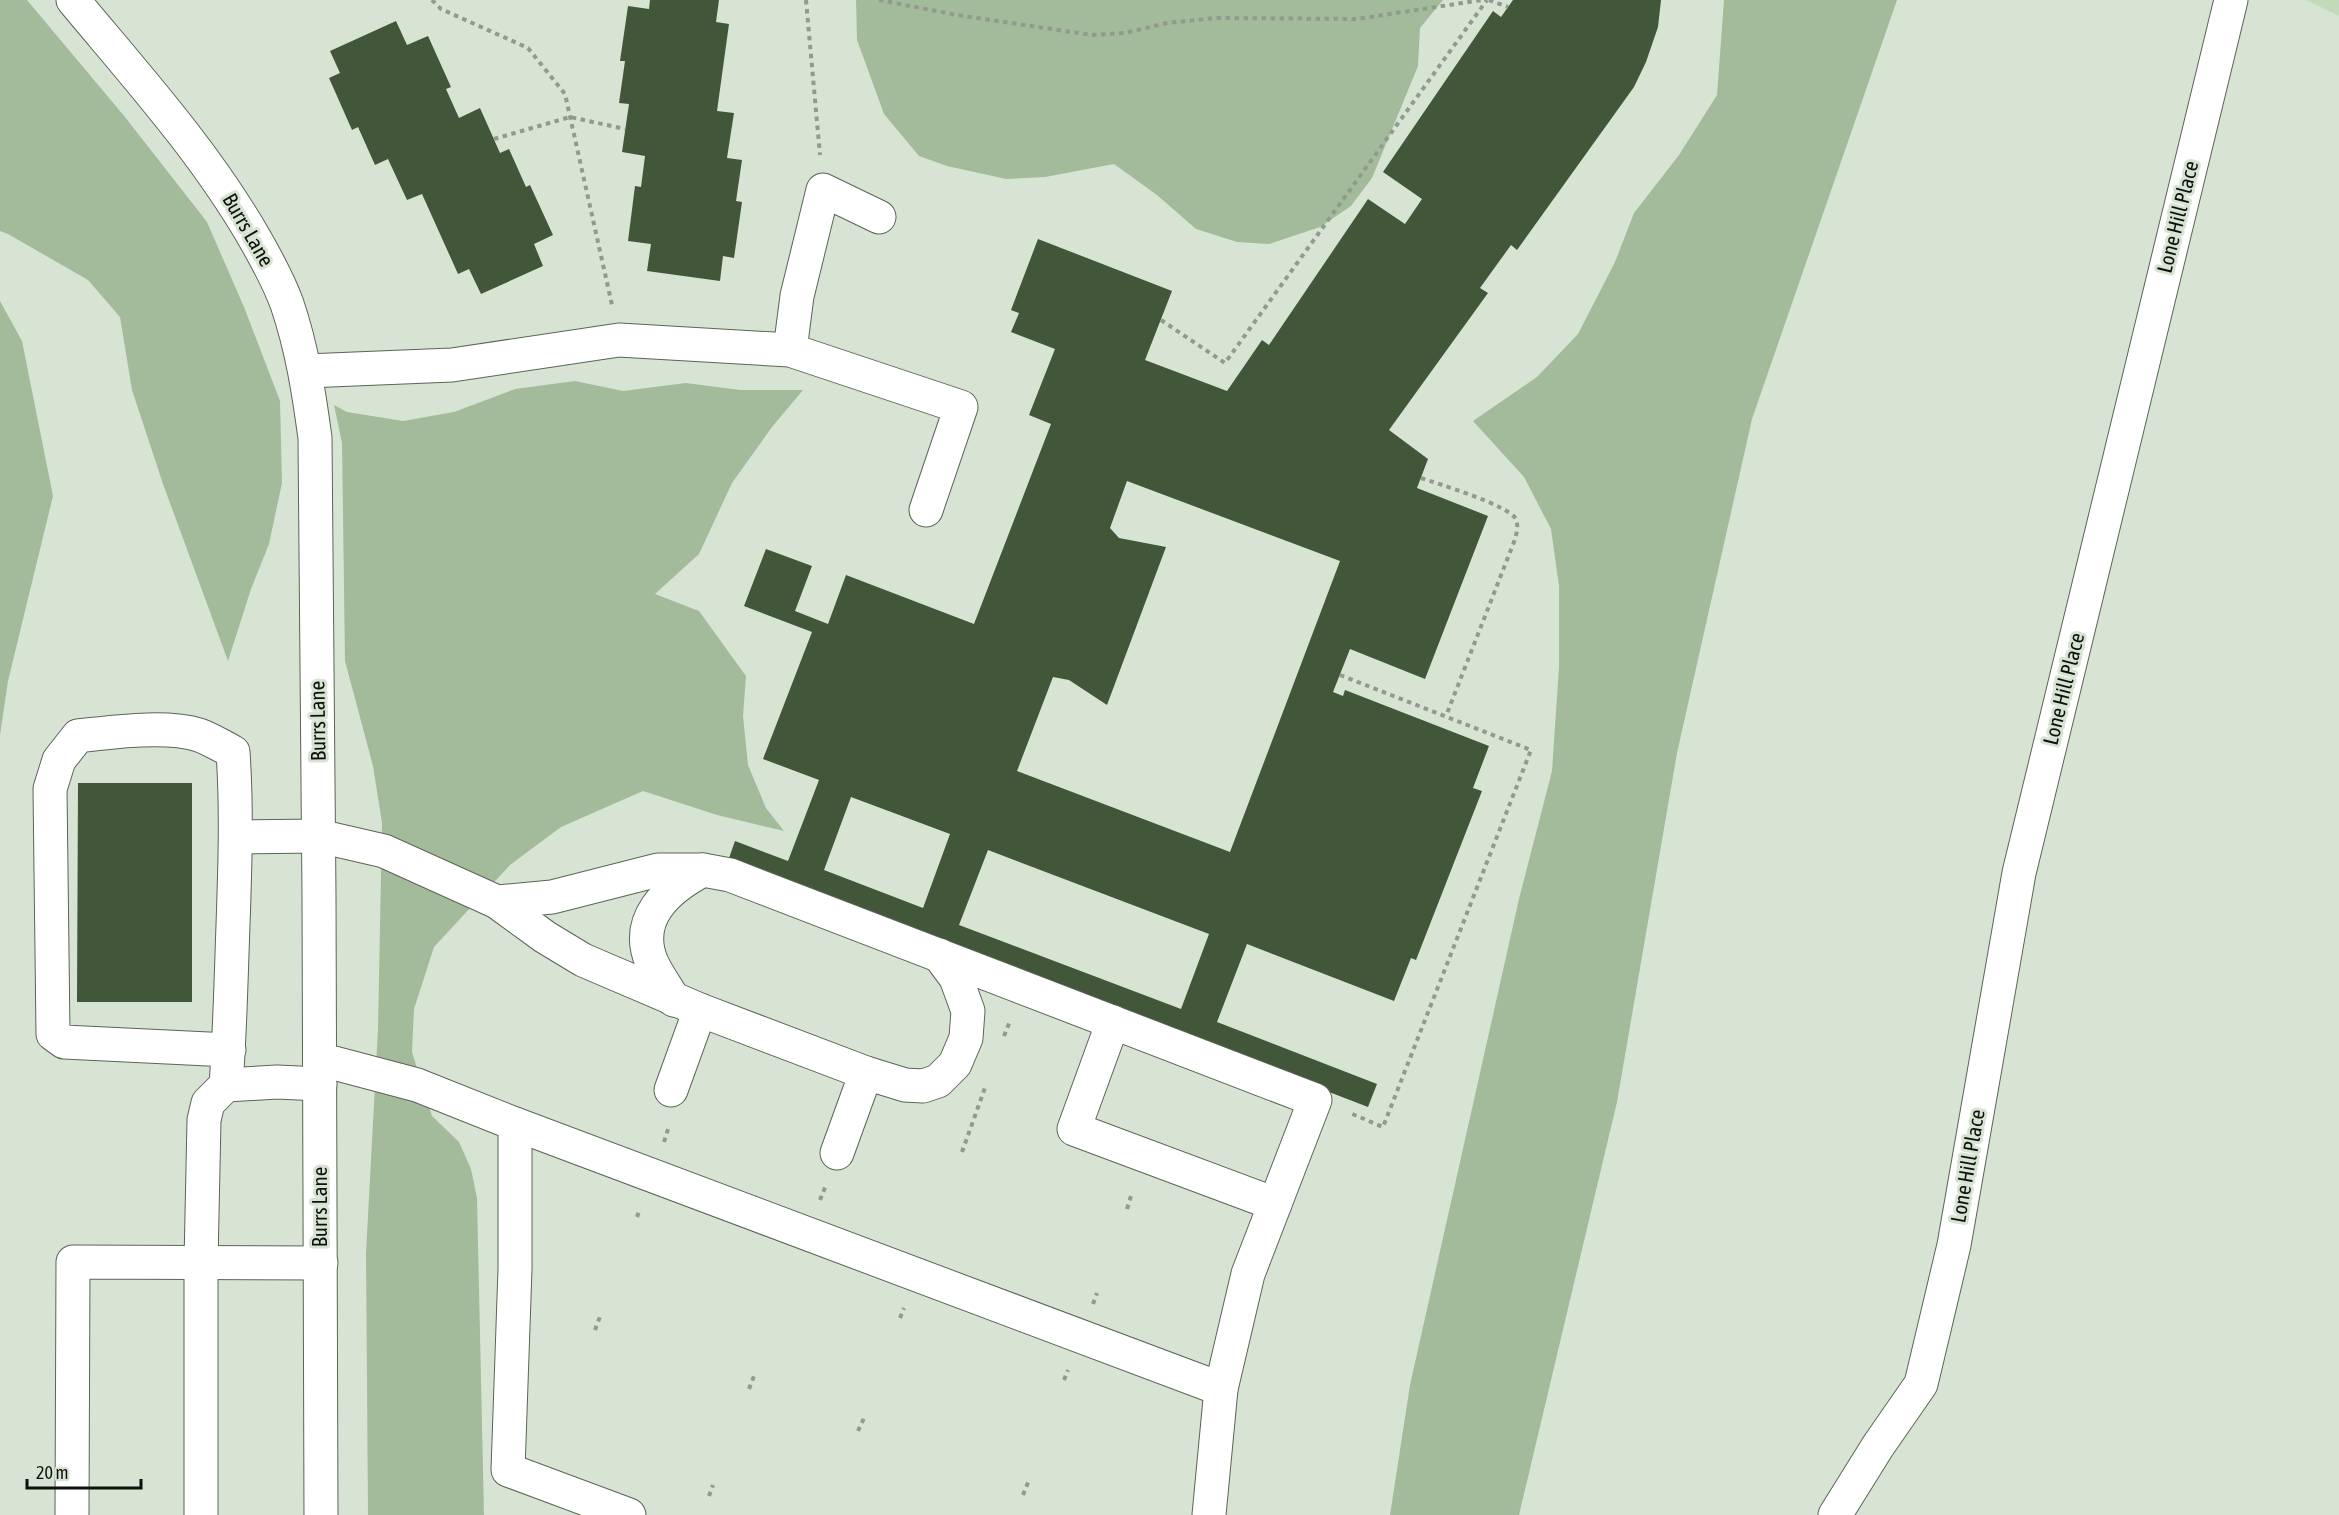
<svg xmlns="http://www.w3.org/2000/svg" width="2339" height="1515" font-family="'Asap Condensed',sans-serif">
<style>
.green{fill:#c2dab9}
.forest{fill:#a3bb9b}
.building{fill:#425639;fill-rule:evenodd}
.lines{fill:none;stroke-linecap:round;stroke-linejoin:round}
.minor-casing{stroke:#5a6556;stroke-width:35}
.path{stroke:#919a8d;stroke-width:4;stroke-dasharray:4.5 4.5;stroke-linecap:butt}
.minor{stroke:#fff;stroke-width:33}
.labels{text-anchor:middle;stroke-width:6;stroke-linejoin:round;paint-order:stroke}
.street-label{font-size:21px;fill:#0d110b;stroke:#d7e4d3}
</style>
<rect width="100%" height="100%" fill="#d7e4d3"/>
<polygon class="green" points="2306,0 2339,0 2339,16"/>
<g class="forest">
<polygon points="0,0 27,0 125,117 207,222 244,307 280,401 282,483 269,544 251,589 228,661 163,484 132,390 120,317 88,280 8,234 0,231"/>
<polygon points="856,0 1443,0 1420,28 1418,66 1372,178 1351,206 1320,227 1269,244 1237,242 1196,229 1157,195 1114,164 1045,177 1006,179 947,166 919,156 884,114 857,40"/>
<polygon points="1724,0 1897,0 1752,419 1677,753 1617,1102 1519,1515 1390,1515 1410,1385 1519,899 1552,771 1559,667 1559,586 1551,529 1524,477 1473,421 1537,377 1578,334 1615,262 1634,213 1679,155 1717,95"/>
<polygon points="0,301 22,341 53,496 8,681 0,735"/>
<polygon points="575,381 623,391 686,383 740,390 803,390 772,427 732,483 699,554 655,594 699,611 746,676 743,716 748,765 766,808 784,831 717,815 643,791 561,827 510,865 434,947 414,1009 412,1052 432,1116 459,1142 471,1169 477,1198 484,1515 368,1515 366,1253 378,1029 382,823 373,766 345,661 342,443 334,405 347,412 403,421 454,412 515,389"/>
</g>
<g class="building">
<polygon points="650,0 719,0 716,22 729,24 717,111 734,113 727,158 742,160 736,201 742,202 734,258 723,256 720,281 647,271 651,244 628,241 635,186 641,187 645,156 622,152 629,104 619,103 625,61 620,61 628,6 649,9"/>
<path d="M1513 0H1661L1658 27 1646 62 1634 87 1517 250 1511 245 1480 288 1488 293 1389 430 1428 459 1417 488 1488 516 1425 679 1350 649 1333 692 1343 696 1345 690 1489 746 1473 788 1482 791 1416 960 1411 958 1394 1001 1247 944 1217 1022 1377 1084 1368 1107 728 861 735 841 788 861 819 780 763 759 812 632 744 606 766 549 812 566 795 611 828 624 846 575 974 624 1051 424 1029 415 1055 349 1011 332 1019 313 1011 310 1038 239 1172 291 1145 360 1227 391 1262 340 1269 345 1368 199 1405 224 1422 199 1383 172 1493 11 1501 17ZM1127 481 1340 561 1230 852 1017 771 1053 677 1069 680 1107 705 1166 547 1119 538 1110 528ZM851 797 950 834 923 908 824 870ZM988 850 1209 934 1181 1009 959 925Z"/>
<polygon points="396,21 407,45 428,36 451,87 446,89 459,118 480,108 500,153 509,149 526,187 530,185 553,235 534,244 543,266 481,294 469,269 458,274 422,194 407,200 388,159 375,165 358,127 352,130 329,78 340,73 330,51"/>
<polygon points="78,783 192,783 192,1002 77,1002"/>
</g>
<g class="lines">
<g class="minor-casing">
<g id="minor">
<path d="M73 0C137 77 205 152 255 239 267 260 279 282 287 304 302 348 309 393 315 438L319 896 321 1515"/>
<polyline points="790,350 797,296 823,190 879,217"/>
<polyline points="306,371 452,365 619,340 790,350 961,407 926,510"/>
<polyline points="236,837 319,836 384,851 497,902 545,937 583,960 700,1010 866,1073 905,1085 923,1086 938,1081 955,1064 966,1038 968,1011 956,978 939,955"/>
<polyline points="497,902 552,897 658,870 703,870 730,875 1315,1100 1248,1274 1221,1389 1209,1515"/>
<path d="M674 1000C667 988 658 976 652 963 633 919 667 889 703 870"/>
<polyline points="1113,1022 1074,1129 1275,1204"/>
<polyline points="320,1064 334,1063 417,1085 515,1124 515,1269 508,1470 629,1515"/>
<path d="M226 1085C230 1032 231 979 233 925 235 867 237 810 233 752 222 746 210 739 199 735 166 725 112 732 78 736L59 760 50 789 53 1034 64 1042 229 1050"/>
<polyline points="671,1090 700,1010"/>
<polyline points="515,1124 1221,1389"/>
<polyline points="837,1153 866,1073"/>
<polyline points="72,1515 73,1262 321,1263"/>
<polyline points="201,1515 201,1262 204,1120 208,1103 226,1085 277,1082 320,1084"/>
<polyline points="1835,1515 1878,1446 1921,1384 1954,1245 2019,873 2231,0"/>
</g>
</g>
<g class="path">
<polyline points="432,0 441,9 528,48 565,94 612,305"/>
<polyline points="806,0 820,155"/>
<polyline points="879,0 957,15 1092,35 1125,33 1167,23 1216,18 1357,19 1482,0"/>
<polyline points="1489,0 1508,7"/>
<polyline points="494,139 570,117 625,129"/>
<polyline points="1161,320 1225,363 1487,0"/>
<path d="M1421 478C1439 484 1508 505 1516 519 1519 527 1516 535 1514 542L1446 716"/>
<polyline points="1340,675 1531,750 1383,1127 1350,1113"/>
<polyline points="1004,1036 1010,1021"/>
<polyline points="664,1142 669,1126"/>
<polyline points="962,1152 986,1085"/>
<polyline points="820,1200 826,1185"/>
<polyline points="1127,1209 1131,1196"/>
<polyline points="637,1217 640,1209"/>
<polyline points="1093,1304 1097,1293"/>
<polyline points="900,1318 904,1308"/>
<polyline points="595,1330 601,1314"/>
<polyline points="1064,1380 1068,1370"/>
<polyline points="749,1389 754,1376"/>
<polyline points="858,1431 864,1418"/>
<polyline points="1023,1495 1029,1480"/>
<polyline points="709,1496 713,1485"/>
</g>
<use href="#minor" class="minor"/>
</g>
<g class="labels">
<g class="street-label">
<text transform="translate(2178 217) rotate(-76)" y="7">Lone Hill Place</text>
<text transform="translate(248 230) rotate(60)" y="7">Burrs Lane</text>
<text transform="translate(2064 689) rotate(-76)" y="7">Lone Hill Place</text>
<text transform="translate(318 721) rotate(-91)" y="7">Burrs Lane</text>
<text transform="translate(1968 1166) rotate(-80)" y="7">Lone Hill Place</text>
<text transform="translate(320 1207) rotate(-90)" y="7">Burrs Lane</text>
</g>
</g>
<path d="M27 1479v9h114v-9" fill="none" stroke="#0d110b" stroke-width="3"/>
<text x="36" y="1479" font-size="18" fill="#0d110b" stroke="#d7e4d3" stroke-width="4.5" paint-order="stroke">20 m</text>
</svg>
